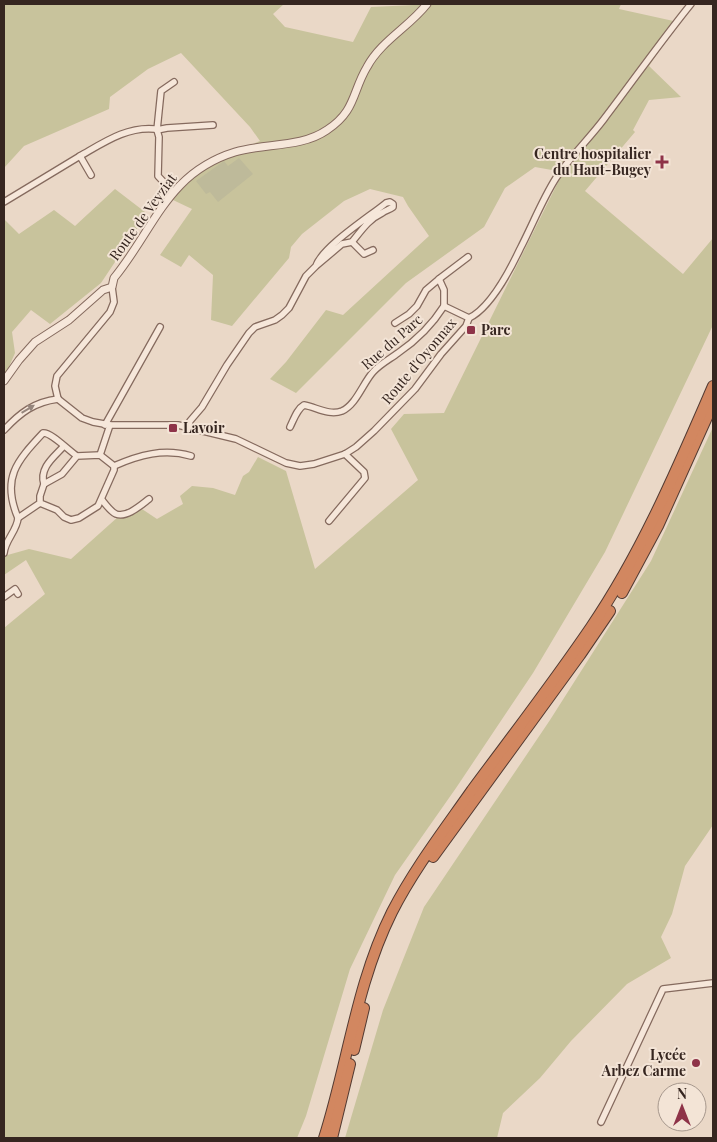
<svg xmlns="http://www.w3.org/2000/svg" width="717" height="1142" font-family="'Playfair Display',serif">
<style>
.green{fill:#c8c39c}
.cemetery{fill:#beba9a}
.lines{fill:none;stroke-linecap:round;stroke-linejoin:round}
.minor-casing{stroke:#856a5e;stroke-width:8}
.tertiary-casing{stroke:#856a5e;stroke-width:9}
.motorway-casing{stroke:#533a32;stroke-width:12}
.minor{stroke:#f6e7da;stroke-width:5.5}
.tertiary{stroke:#f6e7da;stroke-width:7}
.motorway{stroke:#d28760;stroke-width:10}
.oneway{fill:#96867d}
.poi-dot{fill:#8e3348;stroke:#f3e4d6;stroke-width:2}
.labels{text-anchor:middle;stroke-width:4;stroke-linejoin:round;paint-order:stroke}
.poi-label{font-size:14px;font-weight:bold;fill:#362620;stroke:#f3e4d6;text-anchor:end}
.street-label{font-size:14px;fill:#362620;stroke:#f3e4d6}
</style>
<rect width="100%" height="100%" fill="#ead8c7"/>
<g class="green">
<polygon points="4,4 284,4 273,14 285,27 353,42 371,7 414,5 415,4 621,4 619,9 678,22 649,66 681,97 649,100 633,130 635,132 585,191 683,274 713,238 713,325 605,552 533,673 456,788 395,875 350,969 306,1116 297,1138 4,1138 4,628 45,594 26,560 4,575 4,556 29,549 71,559 119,516 136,505 157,519 183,504 180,496 192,486 213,488 235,495 243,476 249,472 258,457 286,471 315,569 418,480 391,429 404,414 444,413 563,172 535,167 505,188 484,227 406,283 296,393 270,379 286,362 326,310 343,315 429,236 408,206 403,197 370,189 344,201 302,234 291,247 289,258 232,326 211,320 213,275 189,255 181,267 160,255 192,209 173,200 185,176 206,163 260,141 250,127 181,53 148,69 110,97 109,109 24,146 4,168"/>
<polygon points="115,189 145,212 139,226 101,283 50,324 31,310 12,332 15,353 4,378 4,219 19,234 54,210 75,226"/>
<polygon points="713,427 713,825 685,866 672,914 661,937 671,958 627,984 571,1041 540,1078 503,1113 497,1138 345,1138 383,1010 424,907 550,720 651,561"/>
</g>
<polygon class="cemetery" points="239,158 253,174 218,202 210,192 206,194 196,181 224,161 228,166"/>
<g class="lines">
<g class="minor-casing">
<g id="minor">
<polyline points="174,82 161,91 157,130 167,128 213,125"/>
<path d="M91 175 80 156C103 143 127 126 155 129L157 130 159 137 158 176 173 192"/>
<polyline points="4,202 80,156"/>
<polyline points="352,242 364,254 373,250"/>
<polyline points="439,279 468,257"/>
<polyline points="395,323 409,314 417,306 426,290 439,279 444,290 444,306"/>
<path d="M58 399 82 418 93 422 110 425H178L236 439 286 463 300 466 314 464 345 454 356 447 374 431 415 389 441 354 466 326 469 318C490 308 510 270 520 249 532 226 542 200 556 178 570 157 589 139 604 119 633 81 661 41 691 4"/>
<polyline points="58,399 55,386 57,376 110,312 114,302 112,287"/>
<polyline points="105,425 160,327"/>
<path d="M188 427 190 421 202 407 227 365 249 333 255 327 275 320 282 315 289 308 306 276 316 266 342 244 352 242C361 231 369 219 382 213 386 210 389 210 393 207V204L390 202 386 203C369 217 322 247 316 266"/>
<path d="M290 427C294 419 297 409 304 405 316 407 329 416 342 411 356 405 363 383 373 372 380 364 390 359 398 353 417 340 432 325 444 306L469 318"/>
<path d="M4 430C20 413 34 402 58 399"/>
<polyline points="100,455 110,425"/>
<path d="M114 466C139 455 164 448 191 456"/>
<path d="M44 484C39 468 54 457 63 447"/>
<path d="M102 500C106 505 111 512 116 514 127 518 141 505 149 499"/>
<path d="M40 503 57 510 64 517 71 520 79 518 98 506 114 470V466L100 455 77 456 62 474 44 484 40 496V503L18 518C1 478 17 461 43 433 51 432 68 450 77 456"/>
<polyline points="329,521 365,478 364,472 345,454"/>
<path d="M4 553C5 540 17 531 18 518"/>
<polyline points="4,597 15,589 18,594"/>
<polyline points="601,1122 663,989 713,983"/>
</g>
</g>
<g class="tertiary-casing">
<path id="tertiary" d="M4 381 19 360 35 342 69 320 103 290 112 287 114 278C155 228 167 173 235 152 265 143 301 148 327 130 356 111 352 92 367 67 381 41 409 27 427 4"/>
</g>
<g class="motorway-casing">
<g id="motorway">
<polyline points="622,593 658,526 713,404"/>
<polyline points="433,857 580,655 610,611"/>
<polyline points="354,1050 364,1008"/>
<path d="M324 1138C348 1063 356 984 392 912 414 869 444 830 472 790 512 736 553 683 591 627 642 552 677 469 713 386"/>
<polyline points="332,1138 350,1064"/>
</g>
</g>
<use href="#minor" class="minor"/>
<use href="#tertiary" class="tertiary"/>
<use href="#motorway" class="motorway"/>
</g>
<defs><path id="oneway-solid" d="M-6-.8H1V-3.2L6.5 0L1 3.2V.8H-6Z" transform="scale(1.25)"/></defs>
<use class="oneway" href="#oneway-solid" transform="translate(28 409) rotate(-31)"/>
<g class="poi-dot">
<path d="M659.5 154.5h5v5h5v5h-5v5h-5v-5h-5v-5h5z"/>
<rect x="466" y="325" width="10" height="10" rx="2.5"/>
<rect x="168" y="423" width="10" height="10" rx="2.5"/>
<circle cx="696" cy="1063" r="5"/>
</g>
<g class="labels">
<g class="poi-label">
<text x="651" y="159">Centre hospitalier<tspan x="651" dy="16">du Haut-Bugey</tspan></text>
<text x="481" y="335" text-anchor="start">Parc</text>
<text x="183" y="433" text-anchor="start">Lavoir</text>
<text x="686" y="1060">Lycée<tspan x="686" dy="16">Arbez Carme</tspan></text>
</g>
<g class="street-label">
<text transform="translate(143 217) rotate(-54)" y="5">Route de Veyziat</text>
<text transform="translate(392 342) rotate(-41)" y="5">Rue du Parc</text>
<text transform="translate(419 361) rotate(-50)" y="5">Route d'Oyonnax</text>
</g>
</g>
<rect width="717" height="1142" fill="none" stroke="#362620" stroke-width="10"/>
<g transform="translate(682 1107)"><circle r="24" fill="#f3e4d6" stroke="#a7988d"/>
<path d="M0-4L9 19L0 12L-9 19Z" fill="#8e3348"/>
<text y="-8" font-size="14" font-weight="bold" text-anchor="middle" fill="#362620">N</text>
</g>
</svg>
